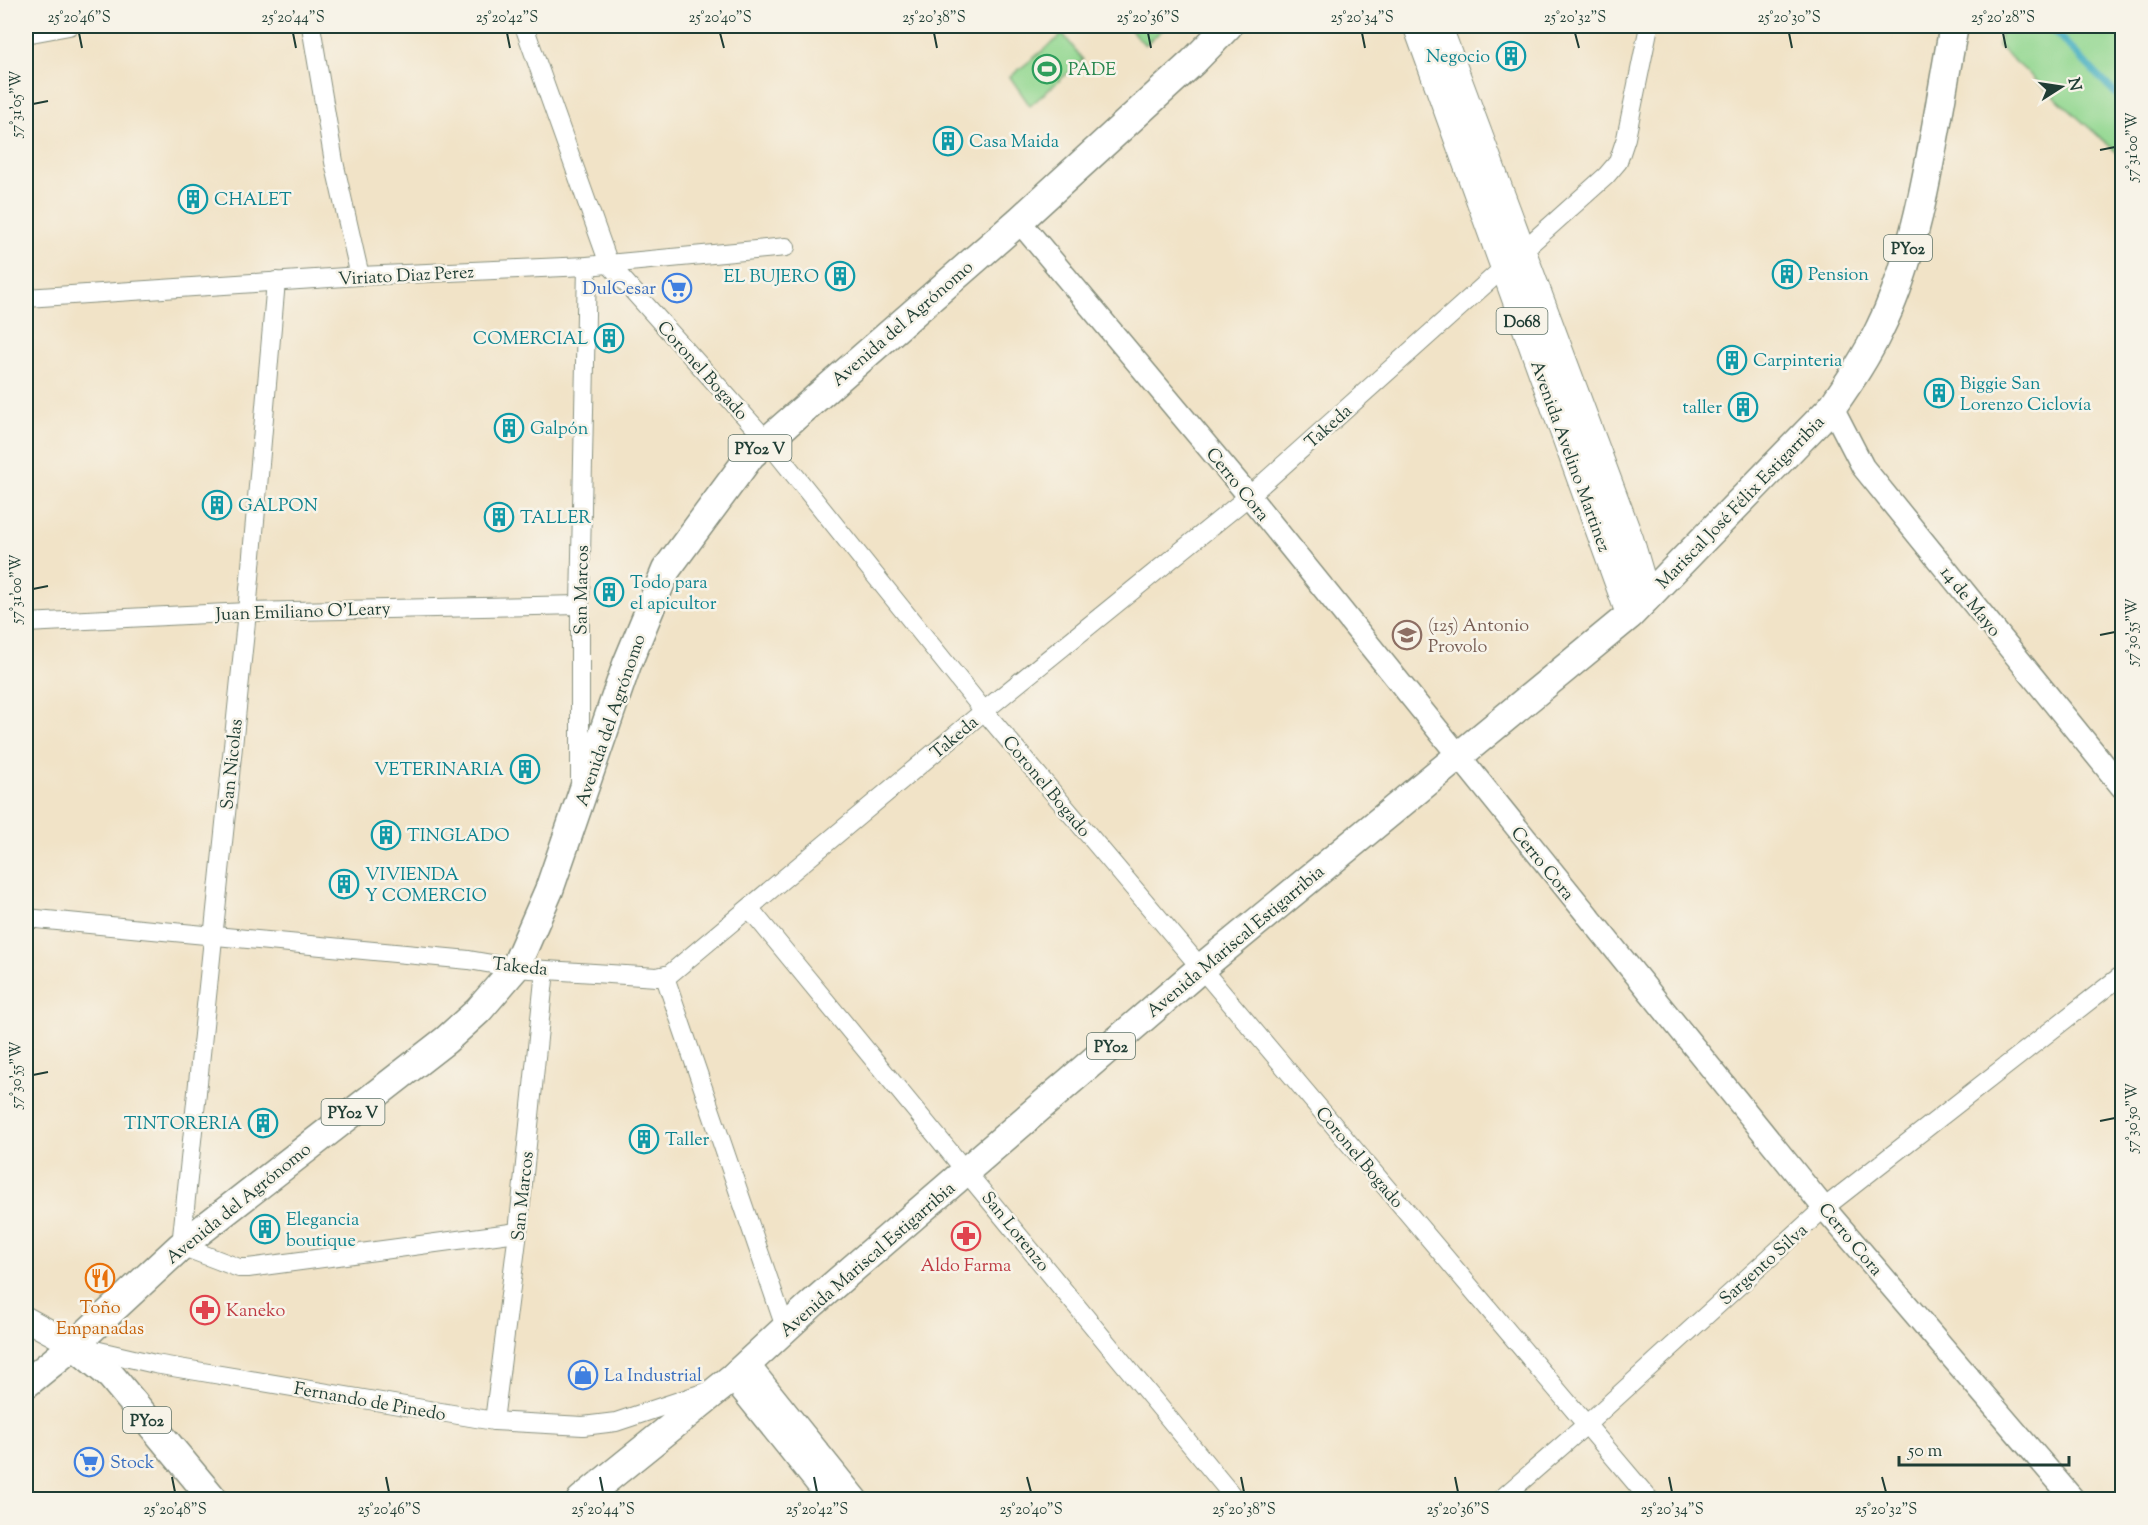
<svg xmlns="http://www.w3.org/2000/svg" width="2148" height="1525" font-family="'Sorts Mill Goudy',serif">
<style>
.green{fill:#92d790;stroke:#588a62;stroke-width:1.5}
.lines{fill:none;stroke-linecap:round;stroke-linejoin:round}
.stream{stroke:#41adc0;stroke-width:7}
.minor-casing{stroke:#88907e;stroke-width:20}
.tertiary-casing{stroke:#88907e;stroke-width:25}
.secondary-casing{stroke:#88907e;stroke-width:26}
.primary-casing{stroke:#88907e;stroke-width:29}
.trunk-casing{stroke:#88907e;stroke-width:31}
.minor{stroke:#fff;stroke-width:18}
.tertiary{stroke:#fff;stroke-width:22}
.secondary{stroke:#fff;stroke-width:24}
.primary{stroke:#fff;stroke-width:27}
.trunk{stroke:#fff;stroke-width:28}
.ticks{fill:none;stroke:#1f3d34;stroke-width:2}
.labels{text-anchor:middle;stroke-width:5;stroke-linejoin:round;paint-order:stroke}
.shield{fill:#f7f3e8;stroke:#60746a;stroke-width:1.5}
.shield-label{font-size:16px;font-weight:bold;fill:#1f3d34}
.culture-label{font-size:18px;fill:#0d838f;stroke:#f7f3e8;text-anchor:start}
.leisure-label{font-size:18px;fill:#27864d;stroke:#f7f3e8;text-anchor:start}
.street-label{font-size:18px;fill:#1f3d34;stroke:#f7f3e8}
.shop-label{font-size:18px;fill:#366cbe;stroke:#f7f3e8;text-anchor:start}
.education-label{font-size:18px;fill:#785e54;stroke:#f7f3e8;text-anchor:start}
.health-label{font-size:18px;fill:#be3a42;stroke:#f7f3e8}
.food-label{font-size:18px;fill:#c56008;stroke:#f7f3e8}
.neatline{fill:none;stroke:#1f3d34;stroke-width:2}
.ticks-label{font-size:15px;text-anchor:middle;fill:#1f3d34}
</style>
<rect width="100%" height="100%" fill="#f7f3e8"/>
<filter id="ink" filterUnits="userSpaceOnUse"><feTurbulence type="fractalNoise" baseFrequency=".0167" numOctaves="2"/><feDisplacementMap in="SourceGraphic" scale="12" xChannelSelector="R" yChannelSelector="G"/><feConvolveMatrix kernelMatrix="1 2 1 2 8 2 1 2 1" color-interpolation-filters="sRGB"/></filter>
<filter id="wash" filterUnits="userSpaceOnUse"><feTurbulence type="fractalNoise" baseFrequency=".008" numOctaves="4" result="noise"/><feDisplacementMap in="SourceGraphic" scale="24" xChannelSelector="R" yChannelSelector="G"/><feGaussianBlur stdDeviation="1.35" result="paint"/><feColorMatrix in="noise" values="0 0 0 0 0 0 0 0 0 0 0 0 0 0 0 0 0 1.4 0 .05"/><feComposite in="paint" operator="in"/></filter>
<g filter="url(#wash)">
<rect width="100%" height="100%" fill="#f1e3c7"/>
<g class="green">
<polygon points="1127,26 1167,26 1145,45"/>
<polygon points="2002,26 2122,26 2122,157 1998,46"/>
<polygon points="1063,34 1083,60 1030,106 1010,77"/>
</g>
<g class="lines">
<polyline class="stream" points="2049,26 2122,100"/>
</g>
</g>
<g filter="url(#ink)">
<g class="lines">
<g class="minor-casing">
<g id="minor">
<polyline points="311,26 334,162 360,276"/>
<polyline points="524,26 609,264 768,442 984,711 1650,1500"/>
<polyline points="26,34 69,26"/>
<polyline points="276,281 247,612 181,1246 239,1268 248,1268 518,1232"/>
<polyline points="26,298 360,276 587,266 786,247"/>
<polyline points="26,623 247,612 580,605"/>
<polyline points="580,781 580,605 587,266"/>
<polyline points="750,909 1236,1500"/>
<polyline points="26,918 469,960 515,968 657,977 670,974 984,711 1249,496 1606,176 1618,162 1626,138 1649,26"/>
<polyline points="665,977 786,1330"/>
<polyline points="82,1347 155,1364 494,1421 583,1426 616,1422 703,1393"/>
<polyline points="494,1421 518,1232 545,970"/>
<polyline points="1500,1500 1587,1424 1824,1208 2122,975"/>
</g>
</g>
<g class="tertiary-casing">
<g id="tertiary">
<polyline points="1019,221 1249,496 1824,1208 2074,1500"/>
<polyline points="1832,407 1863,467 2122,787"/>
<polyline points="747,1363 857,1500"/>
<polyline points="732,1378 830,1500"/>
</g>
</g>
<g class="secondary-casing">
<polyline id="secondary" points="26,1319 74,1345"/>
</g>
<g class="primary-casing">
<g id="primary">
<polyline points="1417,26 1630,615"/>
<polyline points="1438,26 1630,540 1647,598"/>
</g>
</g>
<g class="trunk-casing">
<g id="trunk">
<polyline points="74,1345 111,1376 214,1500"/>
<polyline points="26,1384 74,1345 181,1246 446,1040 478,1011 515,968 549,890 627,664 666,570 751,455 1019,221 1193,62 1228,26"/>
<path d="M581 1500 732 1378 813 1303 1200 969 1630 615 1832 407C1850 381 1867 356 1880 328 1922 244 1936 119 1954 26"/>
</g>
</g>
<use href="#minor" class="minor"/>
<use href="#tertiary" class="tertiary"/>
<use href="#secondary" class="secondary"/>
<use href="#primary" class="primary"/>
<use href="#trunk" class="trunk"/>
</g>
</g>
<path class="ticks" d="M79 33 82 48M293 33 296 48M507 33 510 48M720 33 724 48M934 33 937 48M1148 33 1151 48M1362 33 1365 48M1575 33 1579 48M1789 33 1792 48M2003 33 2006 48M33 104 48 101M2100 150 2115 147M33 589 48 586M2100 635 2115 632M33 1075 48 1072M2100 1121 2115 1118M172 1477 175 1492M386 1477 389 1492M600 1477 603 1492M814 1477 817 1492M1027 1477 1031 1492M1241 1477 1244 1492M1455 1477 1458 1492M1669 1477 1672 1492M1882 1477 1886 1492"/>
<defs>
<g id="building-ring" transform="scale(1.5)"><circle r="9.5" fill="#f7f3e8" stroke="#0f9aa8" stroke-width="1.5"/><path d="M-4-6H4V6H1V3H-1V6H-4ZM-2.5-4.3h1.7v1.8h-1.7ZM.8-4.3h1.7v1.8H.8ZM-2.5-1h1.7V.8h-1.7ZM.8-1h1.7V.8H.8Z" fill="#0f9aa8"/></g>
<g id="stadium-ring" transform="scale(1.5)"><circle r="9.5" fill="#f7f3e8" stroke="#2e9e5b" stroke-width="1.5"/><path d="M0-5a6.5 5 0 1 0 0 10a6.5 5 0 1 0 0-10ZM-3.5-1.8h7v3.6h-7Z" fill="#2e9e5b"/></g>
<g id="supermarket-ring" transform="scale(1.5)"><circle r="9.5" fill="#f7f3e8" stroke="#3f7fe0" stroke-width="1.5"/><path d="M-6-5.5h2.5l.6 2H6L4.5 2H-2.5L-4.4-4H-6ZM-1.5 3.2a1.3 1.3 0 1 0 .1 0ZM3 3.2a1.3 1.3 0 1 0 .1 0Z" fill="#3f7fe0"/></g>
<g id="school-ring" transform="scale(1.5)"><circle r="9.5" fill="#f7f3e8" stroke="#8d6e63" stroke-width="1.5"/><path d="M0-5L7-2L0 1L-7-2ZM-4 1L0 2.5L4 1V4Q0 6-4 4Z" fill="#8d6e63"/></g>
<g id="pharmacy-ring" transform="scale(1.5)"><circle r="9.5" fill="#f7f3e8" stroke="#e0444e" stroke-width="1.5"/><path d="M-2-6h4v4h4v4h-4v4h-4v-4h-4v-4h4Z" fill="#e0444e"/></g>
<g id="restaurant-ring" transform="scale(1.5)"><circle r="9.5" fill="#f7f3e8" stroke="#e8710a" stroke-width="1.5"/><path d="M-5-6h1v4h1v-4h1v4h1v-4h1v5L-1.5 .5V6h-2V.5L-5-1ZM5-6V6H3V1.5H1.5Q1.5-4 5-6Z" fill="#e8710a"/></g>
<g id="shop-ring" transform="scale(1.5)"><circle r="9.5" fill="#f7f3e8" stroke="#3f7fe0" stroke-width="1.5"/><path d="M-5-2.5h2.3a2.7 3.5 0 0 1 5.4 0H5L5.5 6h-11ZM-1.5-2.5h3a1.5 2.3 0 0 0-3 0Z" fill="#3f7fe0"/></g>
</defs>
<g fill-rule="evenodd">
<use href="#building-ring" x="1511" y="56"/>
<use href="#stadium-ring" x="1047" y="69"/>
<use href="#building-ring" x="948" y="141"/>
<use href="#building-ring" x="193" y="199"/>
<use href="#building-ring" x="1787" y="274"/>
<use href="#building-ring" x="840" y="276"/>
<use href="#supermarket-ring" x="677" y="288"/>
<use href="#building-ring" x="609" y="338"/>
<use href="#building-ring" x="1732" y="360"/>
<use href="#building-ring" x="1939" y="393"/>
<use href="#building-ring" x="1743" y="407"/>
<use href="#building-ring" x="509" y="428"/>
<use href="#building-ring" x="217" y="505"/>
<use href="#building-ring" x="499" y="517"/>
<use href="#building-ring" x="609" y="592"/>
<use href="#school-ring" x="1407" y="635"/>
<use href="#building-ring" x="525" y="769"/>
<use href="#building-ring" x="386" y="835"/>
<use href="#building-ring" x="344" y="884"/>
<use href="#building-ring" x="263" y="1123"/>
<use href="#building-ring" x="644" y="1139"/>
<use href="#building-ring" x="265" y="1229"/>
<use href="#pharmacy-ring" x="966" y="1236"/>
<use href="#restaurant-ring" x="100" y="1278"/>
<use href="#pharmacy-ring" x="205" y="1310"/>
<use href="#shop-ring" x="583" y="1375"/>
<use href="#supermarket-ring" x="89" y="1462"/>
</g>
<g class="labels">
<g class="shield">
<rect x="1884" y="235" width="48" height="26" rx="4.5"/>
<rect x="1496.5" y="308" width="51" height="26" rx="4.5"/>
<rect x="728.5" y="435" width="63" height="26" rx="4.5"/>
<rect x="1087" y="1033" width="48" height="26" rx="4.5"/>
<rect x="321.5" y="1099" width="63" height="26" rx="4.5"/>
<rect x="123" y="1407" width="48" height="26" rx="4.5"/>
</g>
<g class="shield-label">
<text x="1908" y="254">PY02</text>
<text x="1522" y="327">D068</text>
<text x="760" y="454">PY02 V</text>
<text x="1111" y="1052">PY02</text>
<text x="353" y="1118">PY02 V</text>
<text x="147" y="1426">PY02</text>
</g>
<g class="culture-label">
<text x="1490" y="62" text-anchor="end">Negocio</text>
<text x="969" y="147">Casa Maida</text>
<text x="214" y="205">CHALET</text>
<text x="1808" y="280">Pension</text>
<text x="819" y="282" text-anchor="end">EL BUJERO</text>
<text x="588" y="344" text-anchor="end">COMERCIAL</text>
<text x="1753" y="366">Carpinteria</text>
<text x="1960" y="389">Biggie San<tspan x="1960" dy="21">Lorenzo Ciclovía</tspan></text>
<text x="1722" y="413" text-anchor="end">taller</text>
<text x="530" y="434">Galpón</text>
<text x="238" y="511">GALPON</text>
<text x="520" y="523">TALLER</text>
<text x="630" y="588">Todo para<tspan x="630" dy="21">el apicultor</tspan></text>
<text x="504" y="775" text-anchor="end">VETERINARIA</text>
<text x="407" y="841">TINGLADO</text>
<text x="365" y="880">VIVIENDA<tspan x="365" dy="21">Y COMERCIO</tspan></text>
<text x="242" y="1129" text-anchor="end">TINTORERIA</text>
<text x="665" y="1145">Taller</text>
<text x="286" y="1225">Elegancia<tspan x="286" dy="21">boutique</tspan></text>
</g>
<g class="leisure-label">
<text x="1068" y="75">PADE</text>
</g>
<g class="street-label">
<text transform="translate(406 275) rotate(-3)" y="6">Viriato Diaz Perez</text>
<text transform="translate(902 323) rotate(-41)" y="6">Avenida del Agrónomo</text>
<text transform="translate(703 370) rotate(48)" y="6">Coronel Bogado</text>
<text transform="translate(1328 426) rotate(-42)" y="6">Takeda</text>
<text transform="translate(1571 456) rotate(70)" y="6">Avenida Avelino Martinez</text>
<text transform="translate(1238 484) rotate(51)" y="6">Cerro Cora</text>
<text transform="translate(1740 502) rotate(-46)" y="6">Mariscal José Félix Estigarribia</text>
<text transform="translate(581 590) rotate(-89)" y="6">San Marcos</text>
<text transform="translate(1971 601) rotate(51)" y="6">14 de Mayo</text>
<text transform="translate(303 611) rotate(-2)" y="6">Juan Emiliano O'Leary</text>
<text transform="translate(610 720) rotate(-71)" y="6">Avenida del Agrónomo</text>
<text transform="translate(954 737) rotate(-40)" y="6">Takeda</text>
<text transform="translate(231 764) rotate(-84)" y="6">San Nicolas</text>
<text transform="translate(1047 786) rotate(50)" y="6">Coronel Bogado</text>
<text transform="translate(1543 863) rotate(51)" y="6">Cerro Cora</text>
<text transform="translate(1235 941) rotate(-40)" y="6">Avenida Mariscal Estigarribia</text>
<text transform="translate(520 966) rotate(6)" y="6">Takeda</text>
<text transform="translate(1360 1157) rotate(50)" y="6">Coronel Bogado</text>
<text transform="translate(522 1196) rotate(-84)" y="6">San Marcos</text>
<text transform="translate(238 1203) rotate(-39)" y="6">Avenida del Agrónomo</text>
<text transform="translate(1016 1231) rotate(51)" y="6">San Lorenzo</text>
<text transform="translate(1851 1239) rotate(50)" y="6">Cerro Cora</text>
<text transform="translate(867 1259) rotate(-41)" y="6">Avenida Mariscal Estigarribia</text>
<text transform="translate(1763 1264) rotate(-42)" y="6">Sargento Silva</text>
<text transform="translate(370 1401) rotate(10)" y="6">Fernando de Pinedo</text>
</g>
<g class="shop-label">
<text x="656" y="294" text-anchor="end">DulCesar</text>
<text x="604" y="1381">La Industrial</text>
<text x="110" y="1468">Stock</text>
</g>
<g class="education-label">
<text x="1428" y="631">(125) Antonio<tspan x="1428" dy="21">Provolo</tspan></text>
</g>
<g class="health-label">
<text x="966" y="1271">Aldo Farma</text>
<text x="226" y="1316" text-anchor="start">Kaneko</text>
</g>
<g class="food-label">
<text x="100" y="1313">Toño<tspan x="100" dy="21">Empanadas</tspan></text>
</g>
</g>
<rect width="2148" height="1525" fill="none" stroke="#f7f3e8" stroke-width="66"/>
<g transform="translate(2061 87) rotate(78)" stroke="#f7f3e8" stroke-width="4.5" paint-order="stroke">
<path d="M0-4.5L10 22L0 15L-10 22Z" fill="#1f3d34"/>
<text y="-9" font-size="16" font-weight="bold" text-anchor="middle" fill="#1f3d34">N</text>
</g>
<path d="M1899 1456v9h170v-9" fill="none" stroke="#1f3d34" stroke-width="3"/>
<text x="1908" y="1456" font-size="18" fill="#1f3d34" stroke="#f7f3e8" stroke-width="4.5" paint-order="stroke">50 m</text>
<rect x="33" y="33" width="2082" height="1459" class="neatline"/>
<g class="ticks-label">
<text x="79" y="22">25°20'46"S</text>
<text x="293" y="22">25°20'44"S</text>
<text x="507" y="22">25°20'42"S</text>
<text x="720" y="22">25°20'40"S</text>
<text x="934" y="22">25°20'38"S</text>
<text x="1148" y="22">25°20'36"S</text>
<text x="1362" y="22">25°20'34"S</text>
<text x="1575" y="22">25°20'32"S</text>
<text x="1789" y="22">25°20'30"S</text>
<text x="2003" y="22">25°20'28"S</text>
<text transform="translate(16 104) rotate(-90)" y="5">57°31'05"W</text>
<text transform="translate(2132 147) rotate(-90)" y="5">57°31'00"W</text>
<text transform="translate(16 589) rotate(-90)" y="5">57°31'00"W</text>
<text transform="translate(2132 632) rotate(-90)" y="5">57°30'55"W</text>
<text transform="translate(16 1075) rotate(-90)" y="5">57°30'55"W</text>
<text transform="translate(2132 1118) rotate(-90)" y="5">57°30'50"W</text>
<text x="175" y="1514">25°20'48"S</text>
<text x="389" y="1514">25°20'46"S</text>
<text x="603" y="1514">25°20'44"S</text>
<text x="817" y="1514">25°20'42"S</text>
<text x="1031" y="1514">25°20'40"S</text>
<text x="1244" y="1514">25°20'38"S</text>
<text x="1458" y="1514">25°20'36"S</text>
<text x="1672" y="1514">25°20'34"S</text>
<text x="1886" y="1514">25°20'32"S</text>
</g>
</svg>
